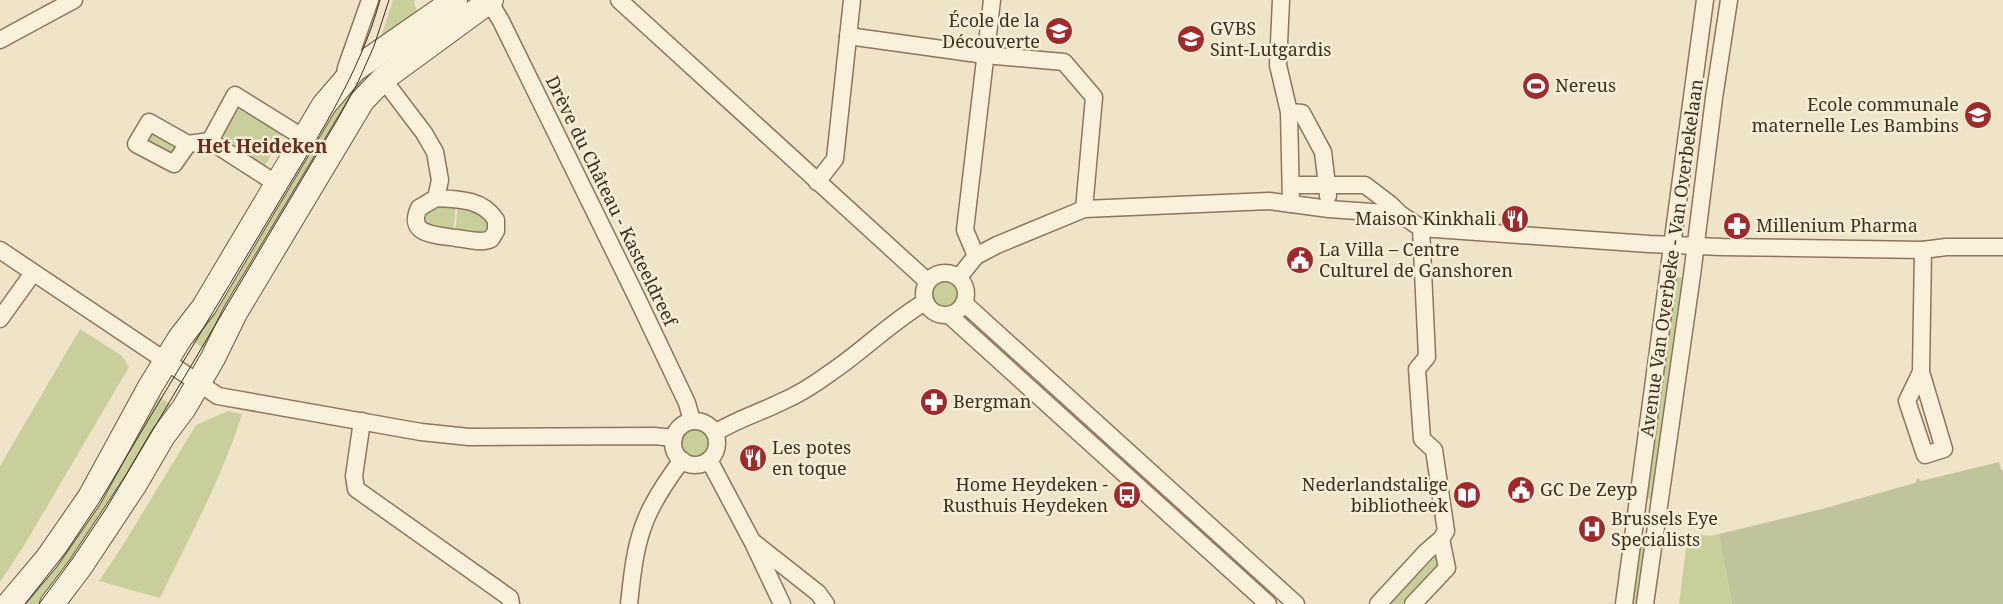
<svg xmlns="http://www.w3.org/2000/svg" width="2003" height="604" font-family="'Noto Serif',serif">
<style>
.green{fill:#c9cf9b}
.cemetery{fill:#bfc49a}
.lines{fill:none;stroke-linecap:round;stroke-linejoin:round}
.street-casing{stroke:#8d765c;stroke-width:19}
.secondary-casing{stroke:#6f573f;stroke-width:26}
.street{stroke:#faf1dc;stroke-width:16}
.secondary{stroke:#faf1dc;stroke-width:24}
.tram{stroke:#3d2e20;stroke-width:1}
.labels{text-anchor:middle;stroke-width:5;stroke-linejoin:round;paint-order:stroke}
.poi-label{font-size:18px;fill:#3d2e20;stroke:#f7eed8;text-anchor:start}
.street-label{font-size:18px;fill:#3d2e20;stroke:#f7eed8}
.neighbourhood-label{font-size:19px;font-weight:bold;fill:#6b2e1e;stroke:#f7eed8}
</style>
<rect width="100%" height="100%" fill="#f0e4c8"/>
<g class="green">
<polygon points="393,0 416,0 414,2 417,12 378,46"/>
<polygon points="384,60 389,64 208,351 189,339 315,134 349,90"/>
<path d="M241 108 285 131 263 169C250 160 227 149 222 133L234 112Z"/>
<polygon points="152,130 179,143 172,157 148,144 146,139"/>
<path d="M434 205 456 207 453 231 428 226C422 217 428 212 434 205Z"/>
<polygon points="458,207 475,210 488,222 489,227 484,233 455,231"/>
<polygon points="1674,276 1685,278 1653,498 1649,499 1646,495"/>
<circle cx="945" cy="294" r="12"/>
<polygon points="80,329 122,356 129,367 25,544 0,582 0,466"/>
<polygon points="155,394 175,407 43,604 21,604"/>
<path d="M228 411 242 414C222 478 189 538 160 598L99 581 123 545 196 425Z"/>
<circle cx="695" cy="443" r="15"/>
<polygon points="1688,533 1710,536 1719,534 1732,604 1679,604"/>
<polygon points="1642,546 1645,547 1640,604 1631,604 1639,547"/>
<polygon points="1437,555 1440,563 1402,604 1390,604"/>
</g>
<polygon class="cemetery" points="1999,462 2001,470 2003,470 2003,604 1732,604 1719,534 1822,509 1915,483 1918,478 1921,481"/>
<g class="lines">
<g class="street-casing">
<g id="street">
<polyline points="619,0 927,281"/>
<polyline points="1281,0 1278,65 1289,112 1291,204"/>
<polyline points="489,1 501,21 638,300 687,403 692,421"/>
<polyline points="848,36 985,55 1064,62 1094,97 1084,209"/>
<polyline points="0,40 74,0"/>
<polyline points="344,78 346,68 370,0"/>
<path d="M383 79 424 133 435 152 440 180 436 198 419 208C406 236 438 235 456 238 467 239 481 244 491 239L496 231V220C483 199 458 199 436 198"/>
<polyline points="1289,112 1302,113 1323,152 1327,185 1365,185 1390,204 1400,214"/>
<polyline points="188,144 174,164 136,144 149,122 188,144 210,141"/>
<polyline points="817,182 835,159 852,0"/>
<polyline points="277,184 210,141 235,95 304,138"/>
<polyline points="1297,185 1327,185 1328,196"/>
<polyline points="0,250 218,396 421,432 469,437 654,436 674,438"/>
<polyline points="976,256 965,230 992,0"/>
<circle cx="945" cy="294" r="21"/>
<polyline points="959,277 976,256 997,245 1084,209 1269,201 1329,209 1400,214 1421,228 1649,244 1722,247 1923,250 1946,247 2003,247"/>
<polyline points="964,303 1296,604"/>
<polyline points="949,315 1268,604"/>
<polyline points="0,319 33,273"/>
<polyline points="1921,372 1944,449 1925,455 1907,401 1921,372 1923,250"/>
<polyline points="362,421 354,476 356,489 510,598 511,604"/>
<circle cx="695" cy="443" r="22"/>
<path d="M715 433C735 420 759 413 781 402 798 395 815 384 830 373 863 351 891 322 925 302"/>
<polyline points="709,460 752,541 818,593 826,604"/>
<polyline points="754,545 782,604"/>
<path d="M629 604C632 578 634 552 643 527 651 503 667 480 682 460"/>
<polyline points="1378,604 1426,552 1441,539 1446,531 1434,450 1422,439 1417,369 1427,357 1421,228"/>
<polyline points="1413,604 1447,568 1441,539"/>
<polyline points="1624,604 1705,0"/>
<polyline points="1645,604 1692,275 1714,98 1729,0"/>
</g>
</g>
<g class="secondary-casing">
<g id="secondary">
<polyline points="9,604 47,559 90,497 150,387 180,338 204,307 324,105 354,70 455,0"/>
<polyline points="52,604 80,567 135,484 163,436 184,408 213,358 235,313 362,101 383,79 491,0"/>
</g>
</g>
<use href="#street" class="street"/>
<use href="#secondary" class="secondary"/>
<g class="tram">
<path d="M25 604 66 552 100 501C157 405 215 309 273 212 313 144 359 77 380 0"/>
<polyline points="39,604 73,558 107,507 339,117 358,82 374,46 389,0"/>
</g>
</g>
<defs>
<g id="school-disc" transform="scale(1.4375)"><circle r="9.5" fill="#9e2a2b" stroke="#f7eed8"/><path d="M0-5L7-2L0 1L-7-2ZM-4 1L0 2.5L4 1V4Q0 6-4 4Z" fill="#fff"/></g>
<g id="stadium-disc" transform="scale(1.4375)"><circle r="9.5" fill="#9e2a2b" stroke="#f7eed8"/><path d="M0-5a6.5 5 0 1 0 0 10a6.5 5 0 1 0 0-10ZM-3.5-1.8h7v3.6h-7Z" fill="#fff"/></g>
<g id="restaurant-disc" transform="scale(1.4375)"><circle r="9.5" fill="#9e2a2b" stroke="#f7eed8"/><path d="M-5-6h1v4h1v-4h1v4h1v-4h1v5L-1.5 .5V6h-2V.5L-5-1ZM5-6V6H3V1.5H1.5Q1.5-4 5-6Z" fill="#fff"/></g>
<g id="pharmacy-disc" transform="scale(1.4375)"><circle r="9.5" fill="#9e2a2b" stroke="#f7eed8"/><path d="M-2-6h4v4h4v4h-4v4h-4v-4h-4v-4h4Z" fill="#fff"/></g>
<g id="civic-disc" transform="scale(1.4375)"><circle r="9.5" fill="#9e2a2b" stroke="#f7eed8"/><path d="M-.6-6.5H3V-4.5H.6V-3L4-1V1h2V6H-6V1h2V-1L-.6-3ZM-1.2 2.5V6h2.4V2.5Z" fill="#fff"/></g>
<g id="bus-disc" transform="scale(1.4375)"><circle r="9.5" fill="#9e2a2b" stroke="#f7eed8"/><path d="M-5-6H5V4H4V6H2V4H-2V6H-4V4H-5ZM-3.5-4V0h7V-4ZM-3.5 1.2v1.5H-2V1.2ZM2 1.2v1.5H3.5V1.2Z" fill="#fff"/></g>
<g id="library-disc" transform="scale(1.4375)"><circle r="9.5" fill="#9e2a2b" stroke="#f7eed8"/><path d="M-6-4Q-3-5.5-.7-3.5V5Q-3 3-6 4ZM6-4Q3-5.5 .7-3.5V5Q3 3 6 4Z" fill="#fff"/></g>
<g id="hospital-disc" transform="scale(1.4375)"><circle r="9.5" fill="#9e2a2b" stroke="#f7eed8"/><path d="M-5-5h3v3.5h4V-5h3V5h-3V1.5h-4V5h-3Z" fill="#fff"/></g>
</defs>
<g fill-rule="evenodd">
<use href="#school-disc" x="1059" y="31"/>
<use href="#school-disc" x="1191" y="39"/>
<use href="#stadium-disc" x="1536" y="86"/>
<use href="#school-disc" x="1978" y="115"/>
<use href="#restaurant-disc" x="1515" y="219"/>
<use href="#pharmacy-disc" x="1737" y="226"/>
<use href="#civic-disc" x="1300" y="260"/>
<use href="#pharmacy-disc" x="934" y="402"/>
<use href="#restaurant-disc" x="753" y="458"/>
<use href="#civic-disc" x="1521" y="490"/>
<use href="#bus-disc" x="1127" y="495"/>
<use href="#library-disc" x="1467" y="495"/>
<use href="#hospital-disc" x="1592" y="529"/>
</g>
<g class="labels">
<g class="poi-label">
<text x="1040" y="27" text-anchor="end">École de la<tspan x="1040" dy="21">Découverte</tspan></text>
<text x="1210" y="35">GVBS<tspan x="1210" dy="21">Sint-Lutgardis</tspan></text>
<text x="1555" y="92">Nereus</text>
<text x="1959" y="111" text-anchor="end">Ecole communale<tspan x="1959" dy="21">maternelle Les Bambins</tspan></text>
<text x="1496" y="225" text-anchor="end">Maison Kinkhali</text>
<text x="1756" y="232">Millenium Pharma</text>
<text x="1319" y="256">La Villa – Centre<tspan x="1319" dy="21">Culturel de Ganshoren</tspan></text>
<text x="953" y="408">Bergman</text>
<text x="772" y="454">Les potes<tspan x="772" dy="21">en toque</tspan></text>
<text x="1108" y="491" text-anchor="end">Home Heydeken -<tspan x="1108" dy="21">Rusthuis Heydeken</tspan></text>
<text x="1448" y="491" text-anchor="end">Nederlandstalige<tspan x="1448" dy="21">bibliotheek</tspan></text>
<text x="1540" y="496">GC De Zeyp</text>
<text x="1611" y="525">Brussels Eye<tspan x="1611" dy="21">Specialists</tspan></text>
</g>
<g class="street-label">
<text transform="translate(611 201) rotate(64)" y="6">Drève du Château - Kasteeldreef</text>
<text transform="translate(1672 258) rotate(-82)" y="6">Avenue Van Overbeke - Van Overbekelaan</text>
</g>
<g class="neighbourhood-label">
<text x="262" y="153">Het Heideken</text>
</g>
</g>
</svg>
